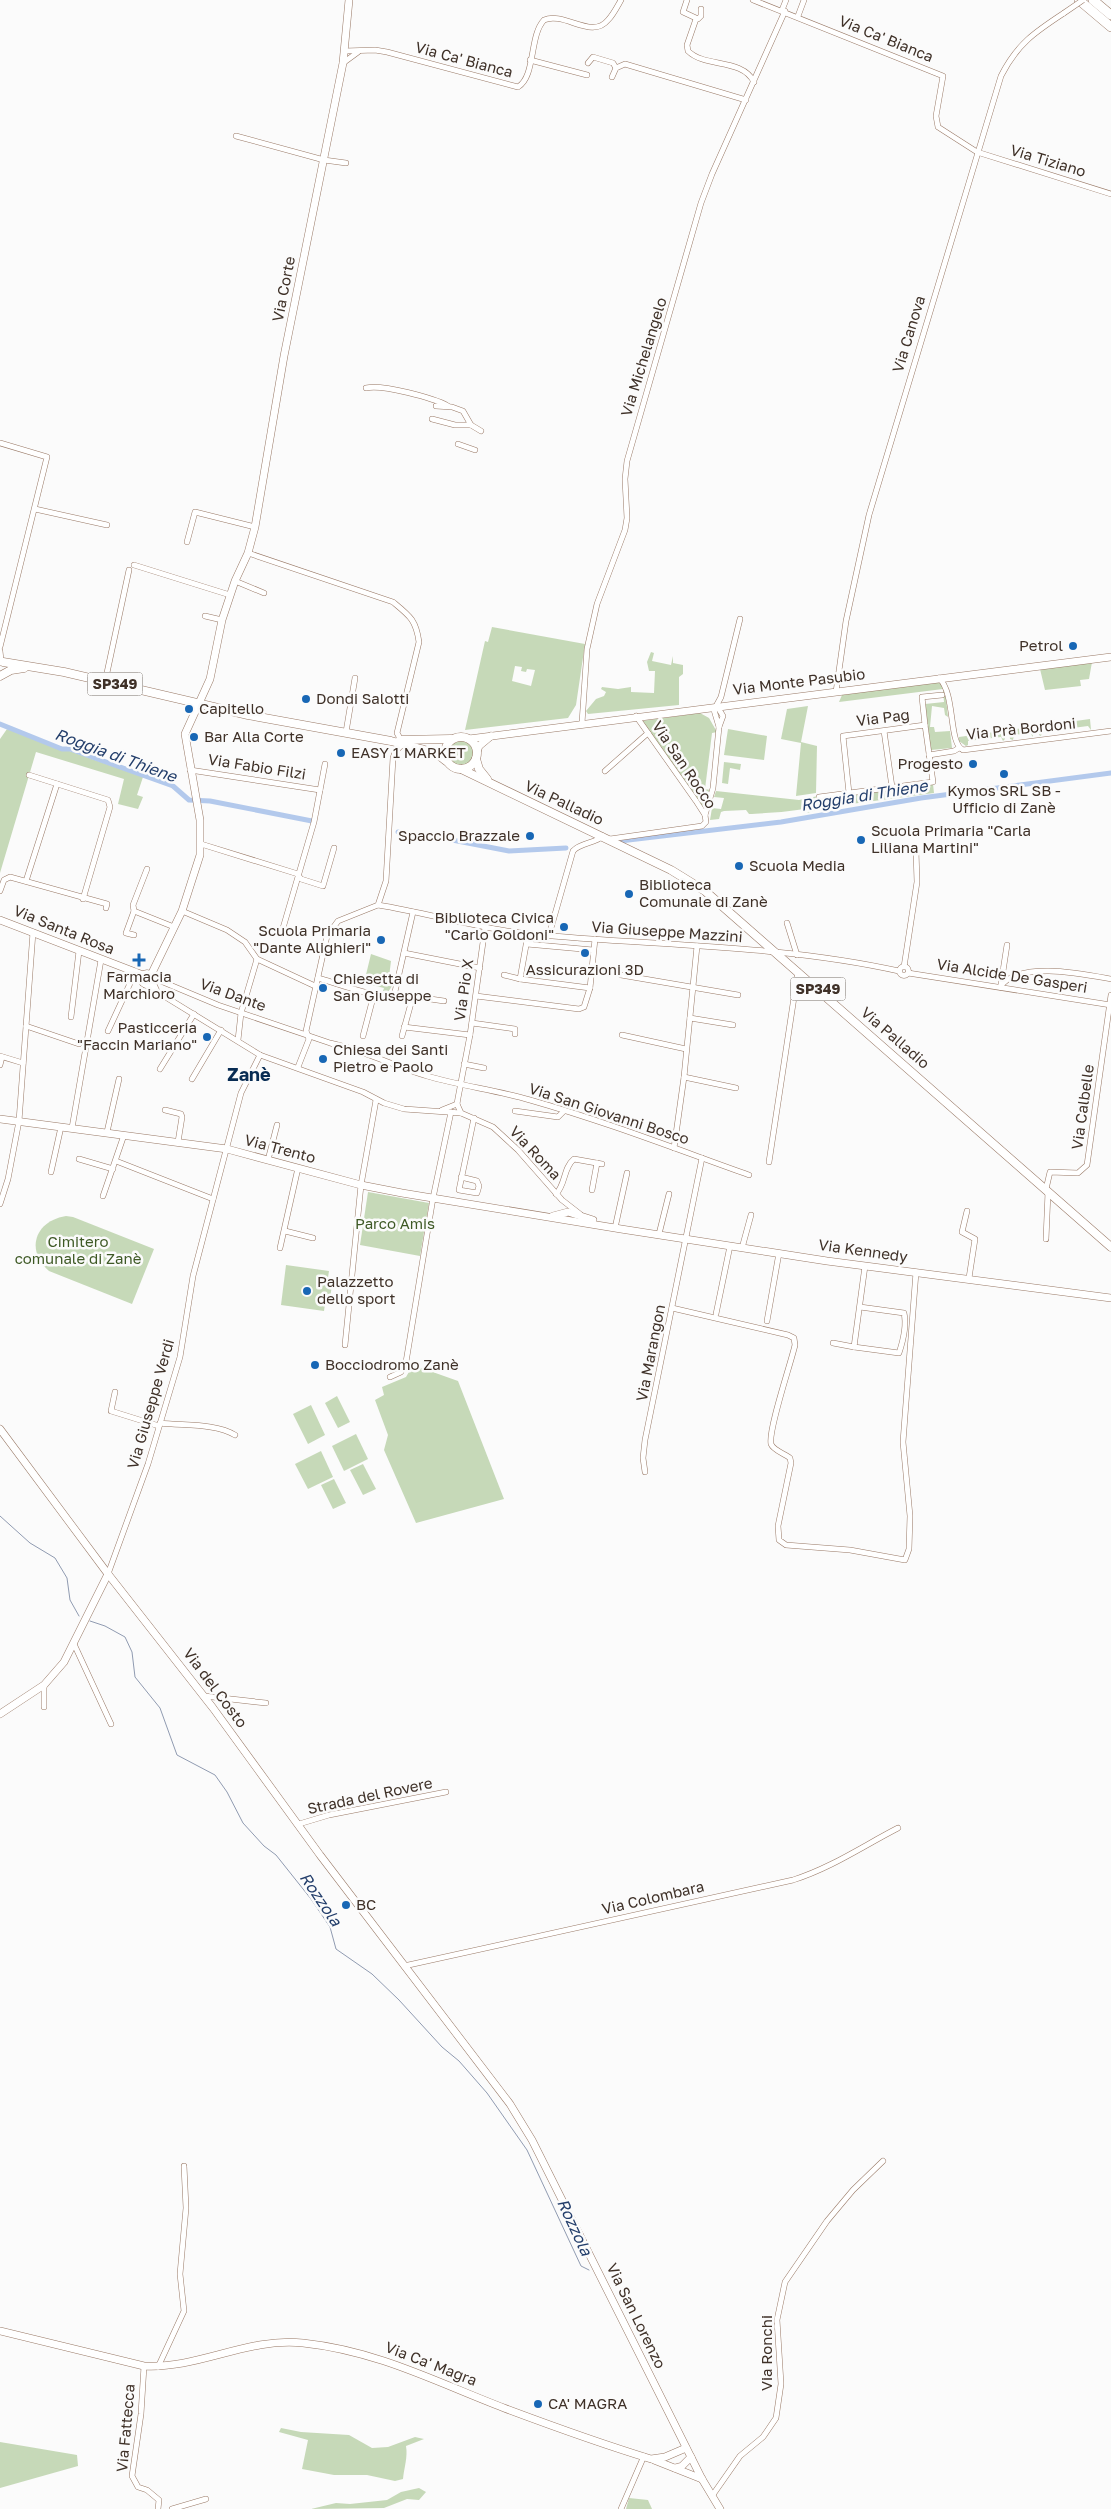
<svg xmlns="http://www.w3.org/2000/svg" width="1111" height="2509" font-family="'Golos Text',sans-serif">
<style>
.green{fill:#c6d9b8;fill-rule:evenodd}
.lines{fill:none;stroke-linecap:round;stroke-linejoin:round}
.stream{stroke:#909bb1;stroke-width:1}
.canal{stroke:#b3c9ec;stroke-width:5}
.street-casing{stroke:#997966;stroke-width:6}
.secondary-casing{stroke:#997966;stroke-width:8}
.primary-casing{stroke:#997966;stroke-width:9}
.highway-casing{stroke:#997966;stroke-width:10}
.street{stroke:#fff;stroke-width:5}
.secondary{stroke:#fff;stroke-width:7}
.primary{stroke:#fff;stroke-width:8}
.highway{stroke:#fff;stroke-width:9}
.street-bridge-casing{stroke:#997966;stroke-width:6;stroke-linecap:butt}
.street-bridge{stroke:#fff;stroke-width:5}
.poi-dot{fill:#1867b5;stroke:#fbfbfb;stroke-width:2}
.labels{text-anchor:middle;stroke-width:5;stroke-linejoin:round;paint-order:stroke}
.shield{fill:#fbfbfb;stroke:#776e67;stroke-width:1}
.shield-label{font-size:14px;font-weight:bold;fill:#3f3128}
.street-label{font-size:15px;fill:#3f3128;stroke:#fbfbfb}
.poi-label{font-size:15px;fill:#3f3128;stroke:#fbfbfb;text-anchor:start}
.park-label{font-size:15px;fill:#3e5925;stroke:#fbfbfb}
.water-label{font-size:16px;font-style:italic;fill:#233e6b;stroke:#fbfbfb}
.quarter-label{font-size:18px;font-weight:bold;fill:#082c53;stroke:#fbfbfb}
</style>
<rect width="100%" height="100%" fill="#fbfbfb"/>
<g class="green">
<path d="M492 627 585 644 576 705 568 718 465 730 485 641 488 642ZM515 666 522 667 521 671 526 672 527 669 535 670 531 686 512 681Z"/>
<polygon points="651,652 654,653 652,661 671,665 673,656 673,663 683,665 683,674 679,677 679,705 588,714 586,711 596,699 604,696 606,692 601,689 602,687 618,689 631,687 631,692 654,693 655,671 649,671 647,662"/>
<polygon points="1092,662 1089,679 1080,680 1081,686 1045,690 1040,669"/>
<polygon points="937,681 945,688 948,717 945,715 944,708 932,706 930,727 934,727 935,732 950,731 952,748 931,750 925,704 944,702 943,689 839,702 842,695"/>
<polygon points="808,706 801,742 817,746 816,793 796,796 801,743 781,739 787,709"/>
<polygon points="700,713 709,718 717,732 712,733 705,789 710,790 706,806 703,807 642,721"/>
<polygon points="1090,719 1091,730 1088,726 1042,732 1041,736 1039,735 1039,726"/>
<polygon points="1032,727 1033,737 1030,733 1014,735 1013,740 1010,739 1009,730"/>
<polygon points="7,729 143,777 137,795 143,797 138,809 118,804 124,779 36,752 0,873 0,739"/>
<polygon points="728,729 767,736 764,760 724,755"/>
<polygon points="1002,731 1005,739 1003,741 1001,737 968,741 968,745 966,746 959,741 959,737"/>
<circle cx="461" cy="753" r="12"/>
<polygon points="724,762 741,764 740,770 730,768 728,784 722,783"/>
<polygon points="933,784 934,793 851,804 850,795 924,787"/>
<path d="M716 791 799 800 818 796C818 800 819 801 816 804 807 812 763 813 749 814L746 810 724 811 721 812 719 819 710 820 712 808 721 809 724 798 714 797Z"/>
<polygon points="844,795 848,795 849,804 826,807 807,813 818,805 821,798 844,797"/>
<polygon points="371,954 391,961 388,985 392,986 388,992 383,991 384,988 364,983"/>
<polygon points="368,1192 429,1203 420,1256 360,1245"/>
<path d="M66 1216 73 1217 154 1249 132 1304 49 1271C25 1250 35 1221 66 1216Z"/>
<polygon points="286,1265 329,1271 327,1284 332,1285 330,1298 326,1297 324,1311 281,1305"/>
<polygon points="413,1365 458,1381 504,1499 416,1523 384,1450 388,1435 375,1400 384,1395 382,1387 406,1377"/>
<polygon points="337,1396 350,1422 338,1428 325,1403"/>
<polygon points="311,1405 325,1435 308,1444 293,1414"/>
<polygon points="356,1434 368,1459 344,1471 332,1446"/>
<polygon points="321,1451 333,1477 308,1489 295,1464"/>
<polygon points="363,1464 376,1489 363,1495 350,1470"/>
<polygon points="334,1479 346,1503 333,1509 321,1485"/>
<path d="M281 2428 301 2432 349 2435 372 2448 388 2447 415 2437 424 2439 406 2446C408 2457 404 2468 403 2479L395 2481 367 2475H334L302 2469 308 2440 279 2432Z"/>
<polygon points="0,2442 77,2455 78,2466 0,2488"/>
<polygon points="419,2488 426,2492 419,2500 407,2499 384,2508 311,2509 336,2503 350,2504 387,2500 401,2492"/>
<polygon points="629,2498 648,2500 652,2509 626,2509"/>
</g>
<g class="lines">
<g class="stream">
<polyline points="0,1516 30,1543 55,1558 67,1578 70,1600 79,1616"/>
<polyline points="90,1621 105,1626 125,1637 132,1652 135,1677 160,1708 177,1755 215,1775 227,1792 243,1823 264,1846 276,1855 311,1899 330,1927 336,1949 372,1974 399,2000 442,2047 459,2061 487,2093 527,2150 581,2266 589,2270"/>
</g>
<g class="canal">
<polyline points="0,724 62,749 70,749 173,786 189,800 210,801 312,821"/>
<polyline points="398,832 442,838 509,851 566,848"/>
<polyline points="620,841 781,822 921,798 1111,773"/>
</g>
<g class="street-casing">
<g id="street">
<polyline points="687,0 683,12 698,19 701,16 701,9"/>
<polyline points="753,0 943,76 936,116 938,127 977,152 1111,194"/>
<polyline points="782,10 786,0"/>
<polyline points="798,16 804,0"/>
<path d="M696 19 687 45 688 51C705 68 742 58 754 82"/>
<path d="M345 51 375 50 387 52 518 87C536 76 529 36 544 20 564 11 592 40 608 20 613 15 617 7 621 0"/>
<polyline points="530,60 587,75"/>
<polyline points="343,63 358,52"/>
<polyline points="588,63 593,57 613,63 616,68"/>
<polyline points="612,77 616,68 625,64 746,100"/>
<polyline points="236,136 324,160 346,163"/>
<path d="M366 388C382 384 434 398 448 406"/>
<polyline points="436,406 452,407 463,411 471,425 481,431"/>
<polyline points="432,419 455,425 471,425"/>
<polyline points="0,443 47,457 0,647"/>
<polyline points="458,444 475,450"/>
<polyline points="35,509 107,525"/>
<polyline points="187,542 195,512 255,527"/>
<path d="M248 553 393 602C410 616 416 620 419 642L397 733 401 740"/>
<polyline points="134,565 230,595"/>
<polyline points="235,581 264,593"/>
<polyline points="205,616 222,620"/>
<polyline points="0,651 1,660"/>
<path d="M939 678C956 694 948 743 963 750L1111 731"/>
<polyline points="105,682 129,570"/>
<path d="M836 692 846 621 869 515 1001 76C1017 44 1035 32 1064 13"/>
<polyline points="717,706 723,716 719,727 714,710 721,697 740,619"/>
<polyline points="582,723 587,649 597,604 625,530 627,518 625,479 627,461 701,203 712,174 785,11"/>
<polyline points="925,725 922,697 942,695"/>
<polyline points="884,731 892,787"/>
<polyline points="346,732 355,678"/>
<polyline points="929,755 954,751 959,748"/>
<polyline points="190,770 320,790"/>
<polyline points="605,771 648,733"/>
<polyline points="29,775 108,800 110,807 83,899"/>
<polyline points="819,797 933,782 925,725 843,736 849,793"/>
<polyline points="705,815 713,788 719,727"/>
<polyline points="610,839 702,826 706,822 705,815 696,801 636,716"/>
<polyline points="201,844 298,874"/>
<polyline points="147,869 133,905 134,911 174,927"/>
<polyline points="298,875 301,879 323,886 334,848"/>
<polyline points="26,881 57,784"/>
<polyline points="0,891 4,880 10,877 107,904 106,908"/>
<path d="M378 905C429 913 478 929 530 934 653 946 778 944 899 971"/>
<polyline points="134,911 126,933 134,935"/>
<polyline points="182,911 227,930 245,942 257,959 315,986"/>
<polyline points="787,923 797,955"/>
<polyline points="283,928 314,822 325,764"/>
<path d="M549 935 573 851C581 842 594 844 603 836"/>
<polyline points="527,944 593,950"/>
<polyline points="404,953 480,968"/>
<circle cx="904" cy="971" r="4.5"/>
<polyline points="904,967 917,882 916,851"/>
<polyline points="908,973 1111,1005"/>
<polyline points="504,975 520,979 590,988"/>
<polyline points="621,975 738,995"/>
<path d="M151 977 218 1005 330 1043C363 1050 394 1066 427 1076 461 1086 496 1090 530 1100 604 1121 676 1149 749 1175"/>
<path d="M318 978C333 982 381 1000 394 996L413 912"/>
<polyline points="520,979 528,934"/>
<polyline points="152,980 157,991"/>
<polyline points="1001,984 1007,945"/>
<polyline points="146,985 260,1055 363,1092 384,1103 404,1109 461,1113 493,1127 518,1150 562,1200 580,1214"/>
<path d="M1000 987C1019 960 1084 974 1111 979"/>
<polyline points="396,994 444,1001"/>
<polyline points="476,996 579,1009 584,1007 590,988 595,939"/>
<polyline points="71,1017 79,951"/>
<polyline points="690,1018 733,1025"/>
<polyline points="472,1023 515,1029 515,1034"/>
<polyline points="26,1026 79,1044"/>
<polyline points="404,1027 470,1035"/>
<polyline points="108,1031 133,977"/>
<polyline points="622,1035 686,1049"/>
<polyline points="363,1036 374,994"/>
<polyline points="402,1036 413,996"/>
<polyline points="238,1040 241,1013 257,959"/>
<polyline points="0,1056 23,1063"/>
<polyline points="464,1064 484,1068"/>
<polyline points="0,1065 2,1057"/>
<polyline points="298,1067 309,1039 306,1031 327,936 338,921 378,905 386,881 393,758 395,752 403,744"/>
<polyline points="160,1069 194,1014"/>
<polyline points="684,1077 736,1088"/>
<polyline points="192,1079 221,1030"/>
<polyline points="165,1110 181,1114 182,1117 178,1142"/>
<polyline points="442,1110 457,1104"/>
<polyline points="515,1111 558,1117 564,1111"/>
<polyline points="461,1113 457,1104 458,1098 470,1035 485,928"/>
<polyline points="72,1128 101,960"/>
<polyline points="107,1132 119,1079"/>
<polyline points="674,1148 684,1077 697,946"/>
<polyline points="79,1159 113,1169"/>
<polyline points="268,1160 277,1125"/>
<polyline points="116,1161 213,1199"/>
<polyline points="769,1162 798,971"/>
<polyline points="51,1172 61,1127"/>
<polyline points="461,1177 477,1181 479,1186 477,1193 459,1190 474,1118"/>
<polyline points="1046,1189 1050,1172 1078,1173 1087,1165 1111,995"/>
<polyline points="592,1190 597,1163"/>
<path d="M556 1194C566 1184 563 1168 574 1159L602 1164"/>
<polyline points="103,1196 124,1135"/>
<polyline points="0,1204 8,1179 19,1121 33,932"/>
<polyline points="967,1211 962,1232 975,1239 969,1278"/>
<polyline points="615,1228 627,1173"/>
<polyline points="285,1231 313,1238"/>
<polyline points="659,1234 669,1194"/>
<polyline points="1046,1239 1048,1192"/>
<polyline points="280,1248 298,1168"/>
<polyline points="742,1248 751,1215"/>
<path d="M672 1308 788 1335 794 1338 795 1345C791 1363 768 1430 771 1444 773 1450 785 1454 790 1458L791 1463 778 1526 779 1540 786 1545 850 1550 905 1560 909 1549 910 1516 903 1442 916 1272"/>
<polyline points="716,1314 730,1246"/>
<polyline points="767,1321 779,1253"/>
<polyline points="833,1343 854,1347 865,1266"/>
<polyline points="345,1345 361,1185 376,1100"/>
<path d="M854 1347 899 1353C903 1341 907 1326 904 1313L860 1307"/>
<polyline points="390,1377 401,1372 406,1362 433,1198 451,1112"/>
<polyline points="115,1392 111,1411 159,1426"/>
<path d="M160 1423C184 1426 215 1423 235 1435"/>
<polyline points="645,1472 643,1458 645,1440 702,1158"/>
<polyline points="108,1574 148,1464 180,1357 193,1276 241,1093 260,1055"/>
<polyline points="74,1644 111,1724"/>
<polyline points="44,1685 44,1707"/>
<polyline points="204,1696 266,1703"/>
<polyline points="299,1824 329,1815 446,1792"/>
<path d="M404 1966 793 1880C831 1868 863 1846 898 1828"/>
<polyline points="144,2366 141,2414 132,2476 138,2487 147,2490 159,2500 158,2509"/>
<polyline points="158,2367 184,2311 180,2274 186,2208 184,2166"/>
<polyline points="712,2496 740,2456 763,2437 776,2418 781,2384 777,2320 785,2282 827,2221 853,2190 883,2161"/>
<polyline points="172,2509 206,2499"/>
<polyline points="621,2509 644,2456"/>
</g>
</g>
<g class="secondary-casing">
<g id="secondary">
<polyline points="469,739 1111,657"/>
<polyline points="477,752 479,746 491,736"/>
<polyline points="0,920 143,975"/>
<circle cx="147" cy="979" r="5.5"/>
<polyline points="151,975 182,911 200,855 200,820 185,734 210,679 222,620 235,581 248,553 255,527 284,356 343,63 349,0"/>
<polyline points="0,1119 227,1149 361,1185 402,1193 621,1229 827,1261 1111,1298"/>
<polyline points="553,1216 568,1212 593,1220"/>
<polyline points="0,1429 108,1574 213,1708 320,1855 510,2104 532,2140 702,2479 720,2509"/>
<polyline points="0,1714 44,1685 64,1662 108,1574"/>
<path d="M0 2331 144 2366C199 2369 248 2337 303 2343 378 2351 436 2382 504 2408 552 2426 602 2444 651 2459L665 2457 686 2448"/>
<polyline points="654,2460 702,2479"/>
<polyline points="675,2468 682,2466 691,2457"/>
</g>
</g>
<g class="primary-casing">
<g id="primary">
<polyline points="3,662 64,672 248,715 391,741 436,753 446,761"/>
<polyline points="0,676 11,670 24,668"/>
<circle cx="461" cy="753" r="16"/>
<polyline points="400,740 451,739"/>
<polyline points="476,759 479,769 487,779"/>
<polyline points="461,769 671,870 705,891 1111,1247"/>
</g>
</g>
<g class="highway-casing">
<g id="highway">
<polyline points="1079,0 1111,27"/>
<polyline points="1093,0 1111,15"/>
</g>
</g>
<use href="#street" class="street"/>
<use href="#secondary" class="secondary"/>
<use href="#primary" class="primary"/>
<use href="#highway" class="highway"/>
<g class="street-bridge-casing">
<polyline id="street-bridge" points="1064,13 1083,0"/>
</g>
<use href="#street-bridge" class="street-bridge"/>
</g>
<g class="poi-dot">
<circle cx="1073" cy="646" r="5"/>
<circle cx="306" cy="699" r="5"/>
<circle cx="189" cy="709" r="5"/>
<circle cx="194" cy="737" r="5"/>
<circle cx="341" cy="753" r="5"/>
<circle cx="973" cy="764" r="5"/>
<circle cx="1004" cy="774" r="5"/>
<circle cx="530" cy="836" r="5"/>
<circle cx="861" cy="840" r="5"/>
<circle cx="739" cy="866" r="5"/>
<circle cx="629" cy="894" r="5"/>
<circle cx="564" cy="927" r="5"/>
<circle cx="381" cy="940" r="5"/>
<circle cx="585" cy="953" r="5"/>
<path d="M136.5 952.5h5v5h5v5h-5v5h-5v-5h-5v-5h5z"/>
<circle cx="323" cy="988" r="5"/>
<circle cx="207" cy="1037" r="5"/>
<circle cx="323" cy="1059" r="5"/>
<circle cx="307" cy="1291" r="5"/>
<circle cx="315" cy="1365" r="5"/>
<circle cx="346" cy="1905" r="5"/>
<circle cx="538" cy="2404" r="5"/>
</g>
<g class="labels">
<g class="shield">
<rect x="87.5" y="672.5" width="55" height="23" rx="4"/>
<rect x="790.5" y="977.5" width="55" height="23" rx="4"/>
</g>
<g class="shield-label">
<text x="115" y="689">SP349</text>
<text x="818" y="994">SP349</text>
</g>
<g class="street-label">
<text transform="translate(886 39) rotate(22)" y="5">Via Ca' Bianca</text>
<text transform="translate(464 60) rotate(15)" y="5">Via Ca' Bianca</text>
<text transform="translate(1048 161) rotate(17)" y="5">Via Tiziano</text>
<text transform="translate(284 289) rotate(-79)" y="5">Via Corte</text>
<text transform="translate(909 334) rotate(-73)" y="5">Via Canova</text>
<text transform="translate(644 357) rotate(-73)" y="5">Via Michelangelo</text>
<text transform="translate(799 682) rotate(-7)" y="5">Via Monte Pasubio</text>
<text transform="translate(883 718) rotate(-7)" y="5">Via Pag</text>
<text transform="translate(1021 729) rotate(-6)" y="5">Via Prà Bordoni</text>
<text transform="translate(684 765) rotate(56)" y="5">Via San Rocco</text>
<text transform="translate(257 767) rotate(9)" y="5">Via Fabio Filzi</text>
<text transform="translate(564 803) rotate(25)" y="5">Via Palladio</text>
<text transform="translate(64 930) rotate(22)" y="5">Via Santa Rosa</text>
<text transform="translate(667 932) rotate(4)" y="5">Via Giuseppe Mazzini</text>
<text transform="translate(1012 976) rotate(9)" y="5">Via Alcide De Gasperi</text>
<text transform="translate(464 990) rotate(-82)" y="5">Via Pio X</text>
<text transform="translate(233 995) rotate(20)" y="5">Via Dante</text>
<text transform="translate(895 1038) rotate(41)" y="5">Via Palladio</text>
<text transform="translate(1083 1107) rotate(-82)" y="5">Via Calbelle</text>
<text transform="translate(609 1114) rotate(18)" y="5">Via San Giovanni Bosco</text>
<text transform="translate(280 1149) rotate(15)" y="5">Via Trento</text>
<text transform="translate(535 1153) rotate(47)" y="5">Via Roma</text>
<text transform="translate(863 1251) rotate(8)" y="5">Via Kennedy</text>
<text transform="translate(651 1353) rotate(-79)" y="5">Via Marangon</text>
<text transform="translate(151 1404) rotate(-74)" y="5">Via Giuseppe Verdi</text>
<text transform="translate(215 1688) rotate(53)" y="5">Via del Costo</text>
<text transform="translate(370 1796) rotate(-12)" y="5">Strada del Rovere</text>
<text transform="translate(653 1898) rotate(-13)" y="5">Via Colombara</text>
<text transform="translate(636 2316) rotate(64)" y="5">Via San Lorenzo</text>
<text transform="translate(767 2353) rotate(-90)" y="5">Via Ronchi</text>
<text transform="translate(431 2364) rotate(21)" y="5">Via Ca' Magra</text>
<text transform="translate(126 2428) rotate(-85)" y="5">Via Fattecca</text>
</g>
<g class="poi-label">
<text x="1063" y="651" text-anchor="end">Petrol</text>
<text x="316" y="704">Dondi Salotti</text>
<text x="199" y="714">Capitello</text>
<text x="204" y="742">Bar Alla Corte</text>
<text x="351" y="758">EASY 1 MARKET</text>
<text x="963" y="769" text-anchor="end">Progesto</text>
<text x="1004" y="796" text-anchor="middle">Kymos SRL SB -<tspan x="1004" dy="17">Ufficio di Zanè</tspan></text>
<text x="871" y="836">Scuola Primaria "Carla<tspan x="871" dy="17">Liliana Martini"</tspan></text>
<text x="520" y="841" text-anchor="end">Spaccio Brazzale</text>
<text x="749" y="871">Scuola Media</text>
<text x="639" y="890">Biblioteca<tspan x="639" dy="17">Comunale di Zanè</tspan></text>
<text x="554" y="923" text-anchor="end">Biblioteca Civica<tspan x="554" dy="17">"Carlo Goldoni"</tspan></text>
<text x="371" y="936" text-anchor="end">Scuola Primaria<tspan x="371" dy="17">"Dante Alighieri"</tspan></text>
<text x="585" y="975" text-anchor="middle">Assicurazioni 3D</text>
<text x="139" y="982" text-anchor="middle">Farmacia<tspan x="139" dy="17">Marchioro</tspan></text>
<text x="333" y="984">Chiesetta di<tspan x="333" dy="17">San Giuseppe</tspan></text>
<text x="197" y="1033" text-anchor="end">Pasticceria<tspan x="197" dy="17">"Faccin Mariano"</tspan></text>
<text x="333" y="1055">Chiesa dei Santi<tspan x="333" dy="17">Pietro e Paolo</tspan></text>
<text x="317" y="1287">Palazzetto<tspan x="317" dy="17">dello sport</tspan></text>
<text x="325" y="1370">Bocciodromo Zanè</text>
<text x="356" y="1910">BC</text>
<text x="548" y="2409">CA' MAGRA</text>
</g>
<g class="park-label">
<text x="395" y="1229">Parco Amis</text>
<text x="78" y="1247">Cimitero<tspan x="78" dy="17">comunale di Zanè</tspan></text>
</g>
<g class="water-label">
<text transform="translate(116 755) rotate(20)" y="6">Roggia di Thiene</text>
<text transform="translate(864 795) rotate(-9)" y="6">Roggia di Thiene</text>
<text transform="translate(321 1899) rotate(56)" y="6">Rozzola</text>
<text transform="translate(575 2227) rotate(65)" y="6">Rozzola</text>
</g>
<g class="quarter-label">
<text x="249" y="1081">Zanè</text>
</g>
</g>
</svg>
